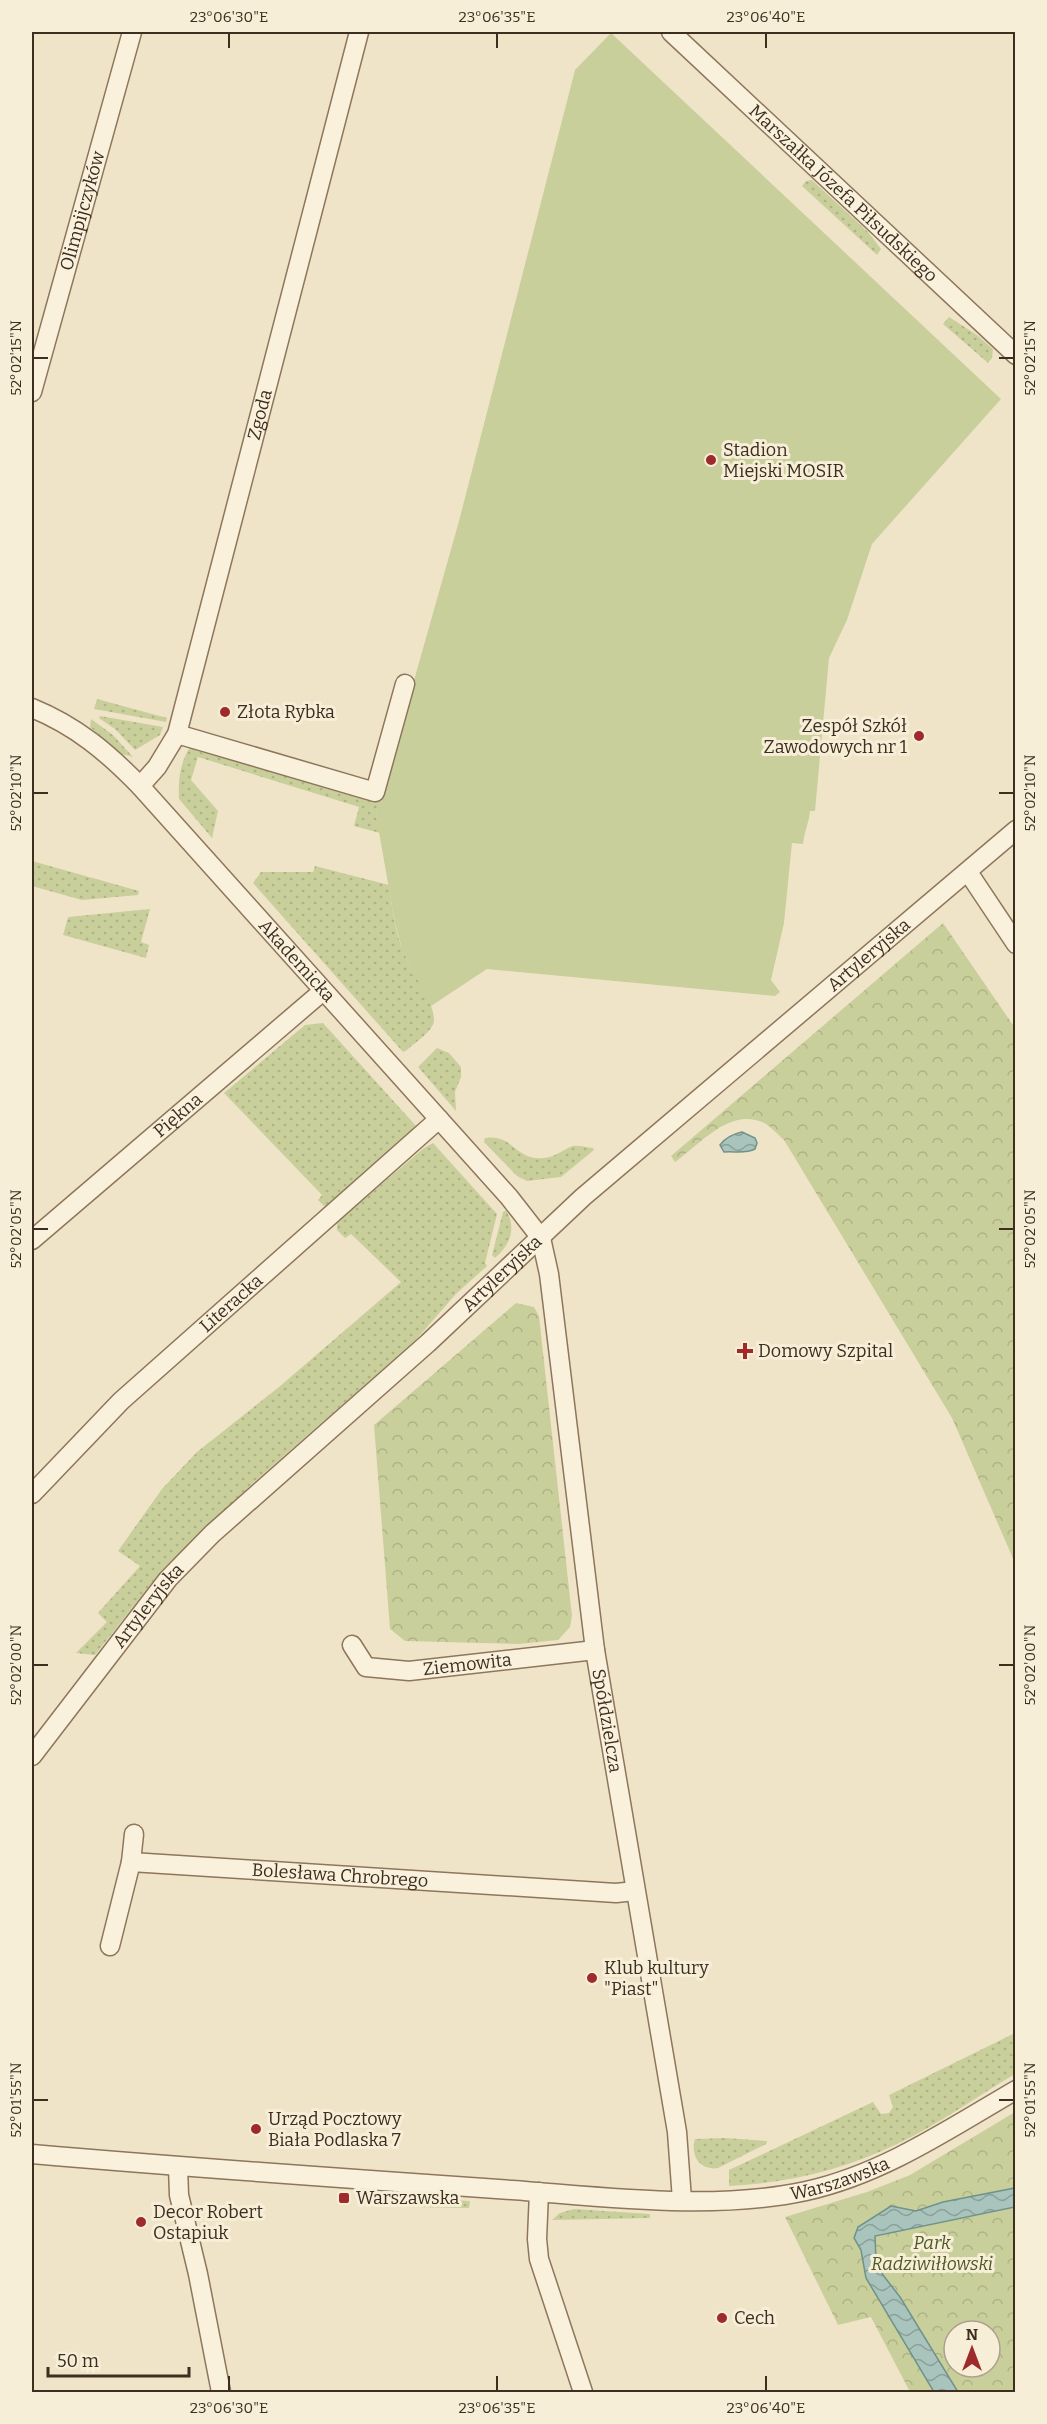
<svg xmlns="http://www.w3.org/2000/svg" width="1047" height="2424" font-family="Bitter,serif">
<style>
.grass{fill:url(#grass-dots)}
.park{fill:url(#park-crowns);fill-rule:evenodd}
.pitch{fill:#c9cf9b}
.water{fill:url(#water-waves);stroke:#6f938a;stroke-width:1.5}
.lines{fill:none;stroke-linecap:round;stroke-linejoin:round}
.minor-casing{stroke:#8d765c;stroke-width:21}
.minor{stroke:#faf1dc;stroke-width:18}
.ticks{fill:none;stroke:#3d2e20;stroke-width:2}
.poi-dot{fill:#9e2a2b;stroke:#f7eed8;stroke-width:2}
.labels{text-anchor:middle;stroke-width:6;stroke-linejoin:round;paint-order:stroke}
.street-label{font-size:18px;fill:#3d2e20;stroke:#f7eed8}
.poi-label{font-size:18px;fill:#3d2e20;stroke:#f7eed8;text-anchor:start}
.park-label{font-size:18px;font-style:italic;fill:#4d5a26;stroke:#f7eed8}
.neatline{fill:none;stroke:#3d2e20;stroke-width:2}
.ticks-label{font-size:15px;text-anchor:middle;fill:#3d2e20}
</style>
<defs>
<pattern id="grass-dots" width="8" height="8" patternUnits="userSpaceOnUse" patternTransform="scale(1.5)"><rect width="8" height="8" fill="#c9cf9b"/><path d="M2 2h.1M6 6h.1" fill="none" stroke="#aeb285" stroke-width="1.8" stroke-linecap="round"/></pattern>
<pattern id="park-crowns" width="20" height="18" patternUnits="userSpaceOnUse" patternTransform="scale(1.5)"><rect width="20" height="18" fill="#c9cf9b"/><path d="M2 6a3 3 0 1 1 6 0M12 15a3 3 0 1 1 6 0" fill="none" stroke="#aeb285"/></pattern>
<pattern id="water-waves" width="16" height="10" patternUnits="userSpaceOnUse" patternTransform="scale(1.5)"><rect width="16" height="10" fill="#a9c4bc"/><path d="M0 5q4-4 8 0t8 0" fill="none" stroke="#8ba098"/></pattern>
</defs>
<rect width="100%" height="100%" fill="#f0e4c8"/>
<g class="grass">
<polygon points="812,180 868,232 881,249 877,255 802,186 806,181"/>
<polygon points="949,317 977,335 993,349 992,358 988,363 943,324"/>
<polygon points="97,699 167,718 166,722 94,709"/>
<polygon points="100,716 163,727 160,735 135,750 115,729 99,718"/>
<polygon points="91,719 113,735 133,757 122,754 90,727"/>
<path d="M192 744 197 751 219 757 228 753 377 798 381 802 376 815 380 833 354 826 359 807 198 757 191 780 218 811 212 838 179 799C178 779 180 761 192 744Z"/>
<polygon points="32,861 139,891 138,895 82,900 32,886"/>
<path d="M315 866 389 885C392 908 395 932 404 953 412 972 434 1000 434 1020 434 1031 414 1043 407 1050L403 1052 253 883 261 872H313Z"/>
<polygon points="150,909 141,942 149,945 146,958 63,935 68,917"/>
<polygon points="323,1023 416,1126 411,1135 330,1207 325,1207 318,1200 322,1195 224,1093 305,1025"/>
<polygon points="437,1048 449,1053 461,1067 461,1077 455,1092 456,1111 418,1067"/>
<path d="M485 1138C511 1134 512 1154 535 1158 550 1160 558 1153 570 1147 575 1144 586 1147 593 1148L594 1150 561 1177 527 1181 517 1176 484 1142Z"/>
<polygon points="433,1143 497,1214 485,1263 487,1266 456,1294 413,1343 254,1482 161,1571 95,1655 76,1653 107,1622 98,1613 140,1566 118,1551 162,1489 197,1452 279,1387 401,1282 351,1234 345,1238 337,1230 337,1222 424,1148"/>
<path d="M506 1210C517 1228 510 1245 495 1258L492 1255 503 1212Z"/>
<path d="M1015 2033V2074C976 2097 938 2125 897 2144 843 2170 788 2183 729 2186V2170L873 2102 881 2114 889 2113 893 2107 889 2095Z"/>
<path d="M725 2138 767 2141 766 2144 718 2168C700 2171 690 2156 695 2139Z"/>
<polygon points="412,2197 470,2201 469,2208 410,2207 382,2201"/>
<polygon points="574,2209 650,2214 650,2218 552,2220 560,2213"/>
</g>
<g class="park">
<path d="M943 923 1015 1028V1563L952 1418 784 1140C777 1134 770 1125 762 1122 729 1108 699 1145 675 1162L671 1156Z"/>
<polygon points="516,1303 534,1307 539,1316 572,1616 570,1627 558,1640 519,1644 405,1641 390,1629 374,1425"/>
<path d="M1015 2112V2392H910L871 2317 838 2325 785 2217 867 2192 910 2175ZM954 2331H990V2367H954Z"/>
</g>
<path class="pitch" d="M611 33 1001 399 872 544 847 620 829 658 815 811H810C809 823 804 832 803 844L792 843 784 923 771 980 780 992 775 996 487 969 431 1006 403 952 395 923 376 815 459 521 575 70Z"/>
<g class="water">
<path d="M742 1132 755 1138 757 1143 755 1149C746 1154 734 1151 724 1152L720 1145C725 1138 733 1134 742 1132Z"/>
<polygon points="1015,2188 1015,2207 875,2236 876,2260 883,2275 900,2297 958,2392 934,2392 866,2278 861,2250 854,2238 858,2227 891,2206 916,2211 943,2202"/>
</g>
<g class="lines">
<g class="minor-casing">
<g id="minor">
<path id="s1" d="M671 32 1016 355"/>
<path id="s2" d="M32 392 132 32"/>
<path id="s3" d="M32 708C76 726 107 752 140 786L509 1197 541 1238 549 1274 595 1650 677 2132 682 2200"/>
<polyline points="177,734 375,792 405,684"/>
<path id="s4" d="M140 786 157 767 177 734 359 32"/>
<polyline points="968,872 1016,944"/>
<path id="s5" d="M32 1240 323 991"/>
<path id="s6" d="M32 1494 121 1401 439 1119"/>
<path id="s7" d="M352 1645 366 1667 409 1671 595 1650"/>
<path id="s8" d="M32 1756 168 1579 212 1534 428 1343 583 1197 1016 830"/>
<polyline points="131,1862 134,1834"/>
<path id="s9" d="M110 1946 131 1862 616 1893 635 1891"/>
<path id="s10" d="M32 2154C192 2168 352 2179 512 2190 606 2197 714 2211 806 2191 883 2174 949 2129 1016 2090"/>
<polyline points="178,2167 179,2195 198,2274 221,2392"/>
<polyline points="539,2192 537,2239 539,2259 583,2392"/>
</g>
</g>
<use href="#minor" class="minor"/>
</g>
<path class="ticks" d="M229 33V48M497 33V48M766 33V48M33 358H48M999 358H1014M33 793H48M999 793H1014M33 1229H48M999 1229H1014M33 1665H48M999 1665H1014M33 2100H48M999 2100H1014M229 2376V2391M497 2376V2391M766 2376V2391"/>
<g class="poi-dot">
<circle cx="711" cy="460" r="6"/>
<circle cx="225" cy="712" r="6"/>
<circle cx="919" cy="736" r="6"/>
<path d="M742 1342h6v6h6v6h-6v6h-6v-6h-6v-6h6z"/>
<circle cx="592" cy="1978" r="6"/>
<circle cx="256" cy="2129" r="6"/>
<rect x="338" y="2192" width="12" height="12" rx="3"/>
<circle cx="141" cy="2222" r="6"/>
<circle cx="722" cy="2318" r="6"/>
</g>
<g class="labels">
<g class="street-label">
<text dy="6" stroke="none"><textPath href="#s1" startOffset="236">Marszałka Józefa Piłsudskiego</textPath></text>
<text dy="6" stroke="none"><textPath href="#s2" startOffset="188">Olimpijczyków</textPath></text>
<text dy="6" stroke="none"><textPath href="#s4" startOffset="394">Zgoda</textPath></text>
<text dy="6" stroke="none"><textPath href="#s8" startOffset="1162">Artyleryjska</textPath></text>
<text dy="6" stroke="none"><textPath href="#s3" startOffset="369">Akademicka</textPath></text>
<text dy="6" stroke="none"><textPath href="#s5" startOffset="192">Piękna</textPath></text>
<text dy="6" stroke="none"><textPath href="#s8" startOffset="676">Artyleryjska</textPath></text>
<text dy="6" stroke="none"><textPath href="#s6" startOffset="276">Literacka</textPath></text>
<text dy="6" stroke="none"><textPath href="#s8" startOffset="190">Artyleryjska</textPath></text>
<text dy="6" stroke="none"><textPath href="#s7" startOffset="128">Ziemowita</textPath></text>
<text dy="6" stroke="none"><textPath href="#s3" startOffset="1226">Spółdzielcza</textPath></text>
<text dy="6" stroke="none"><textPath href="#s9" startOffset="296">Bolesława Chrobrego</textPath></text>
<text dy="6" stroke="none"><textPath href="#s10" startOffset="812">Warszawska</textPath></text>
</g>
<g class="poi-label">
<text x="723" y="456">Stadion<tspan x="723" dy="21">Miejski MOSIR</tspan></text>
<text x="237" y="718">Złota Rybka</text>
<text x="907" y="732" text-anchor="end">Zespół Szkół<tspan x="907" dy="21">Zawodowych nr 1</tspan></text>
<text x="758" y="1357">Domowy Szpital</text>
<text x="604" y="1974">Klub kultury<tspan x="604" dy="21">"Piast"</tspan></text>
<text x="268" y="2125">Urząd Pocztowy<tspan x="268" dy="21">Biała Podlaska 7</tspan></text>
<text x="356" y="2204">Warszawska</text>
<text x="153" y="2218">Decor Robert<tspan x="153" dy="21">Ostapiuk</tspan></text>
<text x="734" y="2324">Cech</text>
</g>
<g class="park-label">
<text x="932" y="2249">Park<tspan x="932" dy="21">Radziwiłłowski</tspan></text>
</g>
</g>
<rect width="1047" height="2424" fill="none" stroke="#f7eed8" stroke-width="66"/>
<g transform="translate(972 2349)"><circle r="28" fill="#f7eed8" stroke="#ada18e" stroke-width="1.5"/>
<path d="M0-4.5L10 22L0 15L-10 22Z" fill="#9e2a2b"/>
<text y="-9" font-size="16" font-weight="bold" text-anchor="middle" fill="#3d2e20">N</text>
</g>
<path d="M48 2367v9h141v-9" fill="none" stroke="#3d2e20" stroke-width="3"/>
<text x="57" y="2367" font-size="18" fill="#3d2e20" stroke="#f7eed8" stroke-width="4.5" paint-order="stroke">50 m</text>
<rect x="33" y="33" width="981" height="2358" class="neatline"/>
<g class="ticks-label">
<text x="229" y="22">23°06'30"E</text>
<text x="497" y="22">23°06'35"E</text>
<text x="766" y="22">23°06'40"E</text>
<text transform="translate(16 358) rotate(-90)" y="5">52°02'15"N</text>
<text transform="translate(1030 358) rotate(-90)" y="5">52°02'15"N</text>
<text transform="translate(16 793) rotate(-90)" y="5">52°02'10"N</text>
<text transform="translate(1030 793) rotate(-90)" y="5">52°02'10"N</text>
<text transform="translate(16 1229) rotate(-90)" y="5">52°02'05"N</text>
<text transform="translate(1030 1229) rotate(-90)" y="5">52°02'05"N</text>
<text transform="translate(16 1665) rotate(-90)" y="5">52°02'00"N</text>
<text transform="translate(1030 1665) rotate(-90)" y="5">52°02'00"N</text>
<text transform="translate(16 2100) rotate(-90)" y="5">52°01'55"N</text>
<text transform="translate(1030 2100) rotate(-90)" y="5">52°01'55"N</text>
<text x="229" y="2413">23°06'30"E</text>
<text x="497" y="2413">23°06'35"E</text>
<text x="766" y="2413">23°06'40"E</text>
</g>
</svg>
